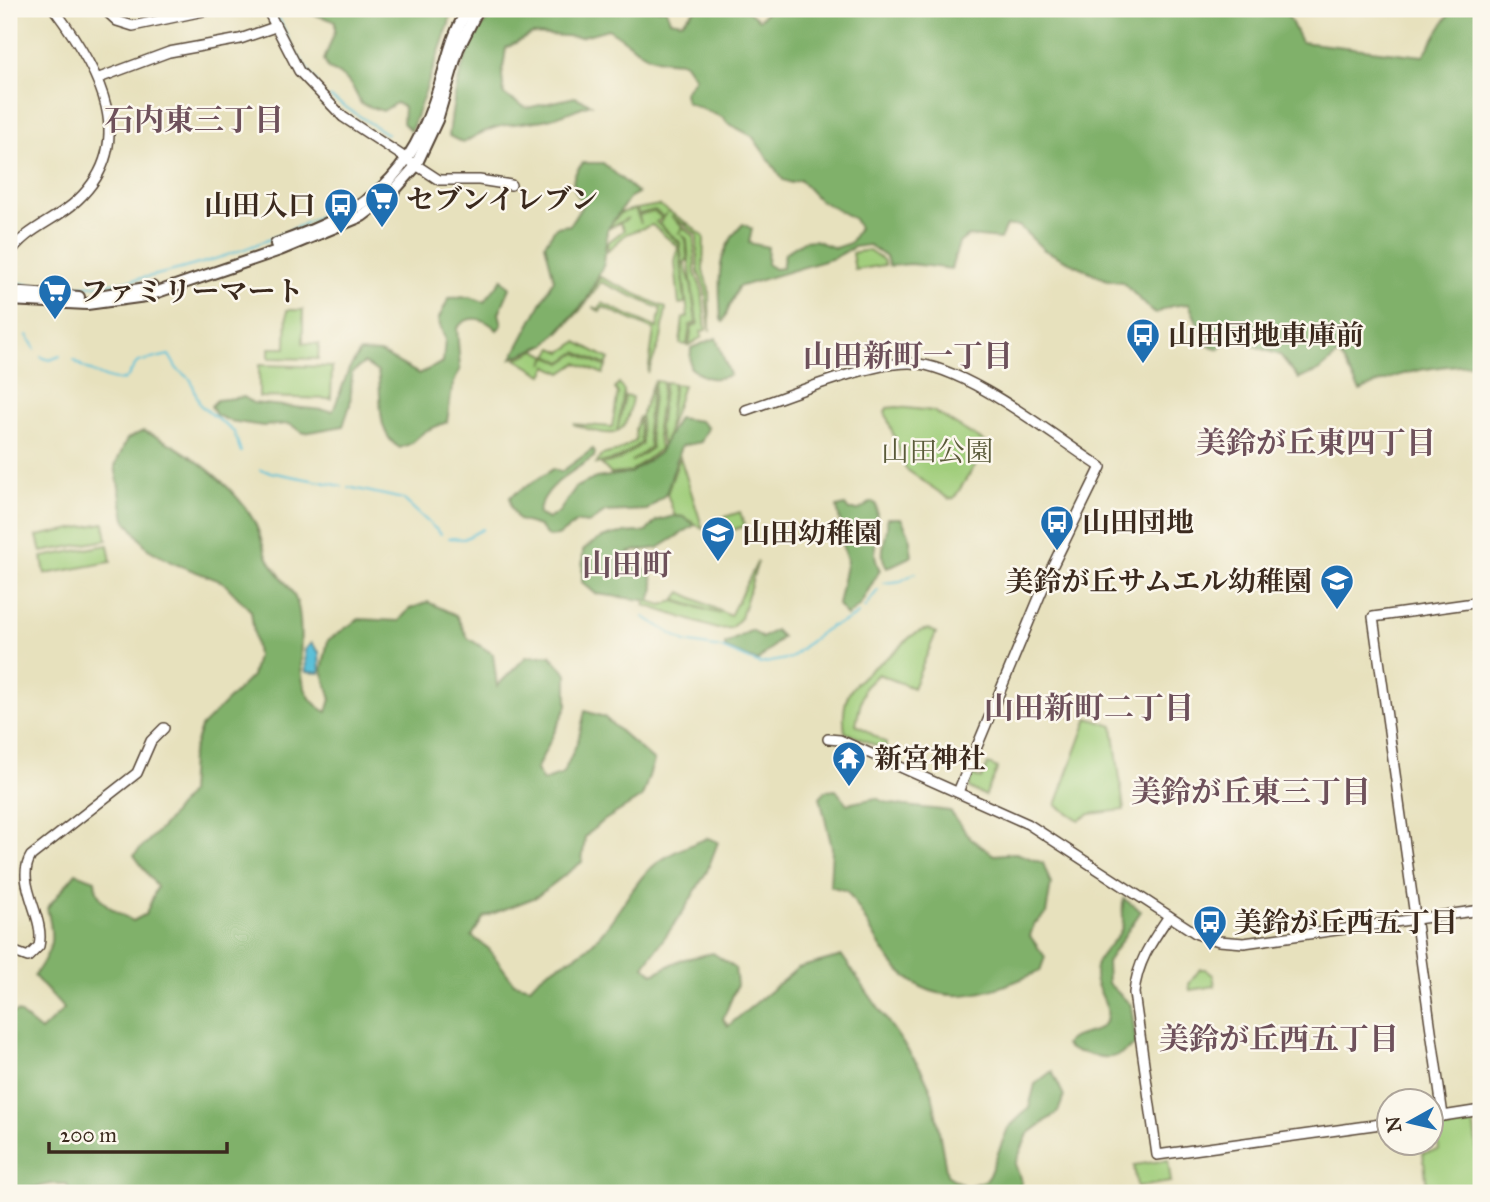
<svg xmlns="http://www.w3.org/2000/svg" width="1490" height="1202" font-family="'IM FELL Great Primer','Noto Serif JP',serif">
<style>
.green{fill:#a1ce7b;stroke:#6e7c4c;stroke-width:2}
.forest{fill:#80b16b;stroke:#5e6e44;stroke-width:2}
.water{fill:#5ac0d8;stroke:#4a757b;stroke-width:2}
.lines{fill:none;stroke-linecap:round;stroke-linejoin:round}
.stream{stroke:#5ac0d8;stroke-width:2}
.minor-casing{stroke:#554536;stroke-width:12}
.major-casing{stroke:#554536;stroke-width:14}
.minor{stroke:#fff;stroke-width:9}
.major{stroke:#fff;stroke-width:10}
.labels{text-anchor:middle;stroke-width:5;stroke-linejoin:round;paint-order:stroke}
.poi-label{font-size:28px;font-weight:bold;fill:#3b2a1e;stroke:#fbf7ec;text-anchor:start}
.park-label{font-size:28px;fill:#5a5b3a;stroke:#fbf7ec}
.neighbourhood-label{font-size:30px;font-weight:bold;fill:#6e515b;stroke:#fbf7ec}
</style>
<rect width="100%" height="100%" fill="#fbf7ec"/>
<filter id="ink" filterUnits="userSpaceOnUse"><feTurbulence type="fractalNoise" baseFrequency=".0143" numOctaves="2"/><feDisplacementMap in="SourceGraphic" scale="14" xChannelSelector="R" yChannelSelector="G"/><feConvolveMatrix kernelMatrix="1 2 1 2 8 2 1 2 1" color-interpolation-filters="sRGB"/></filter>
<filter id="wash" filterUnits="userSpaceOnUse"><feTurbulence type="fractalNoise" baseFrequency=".00686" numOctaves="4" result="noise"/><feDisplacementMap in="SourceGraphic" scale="28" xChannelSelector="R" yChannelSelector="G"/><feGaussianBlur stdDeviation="1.57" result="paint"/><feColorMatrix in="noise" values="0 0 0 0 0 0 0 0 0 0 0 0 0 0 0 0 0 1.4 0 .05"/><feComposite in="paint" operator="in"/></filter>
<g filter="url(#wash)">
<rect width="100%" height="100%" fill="#e7e1bd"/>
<g class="green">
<path d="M659 205 687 223 685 225 671 216 683 227 678 234 684 228 694 236 695 273 702 290 706 330 701 331 702 337 689 345 692 327 698 324C693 295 689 268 687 239L681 234 686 240 687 261 684 262 691 284 696 323 690 325 687 345 680 344 683 318 688 317 680 242 659 224 667 213 663 217 655 210 638 214 637 209Z"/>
<polygon points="635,209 641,224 639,215 654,211 662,218 656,222 679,243 685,303 679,304 675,262 678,247 652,225 626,234 608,251 607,243 624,230 620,223 628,218 608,229 620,213"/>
<polygon points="688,223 704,237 703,271 709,289 710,331 705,289 698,272 697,235 686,226"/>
<polygon points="869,250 883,260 885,265 855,270 852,253"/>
<polygon points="600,277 666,308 661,339 648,373 654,330 603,307 600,312 593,307 599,309 602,303 657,328 661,309 601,282 585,305 558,334 586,301"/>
<polygon points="287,310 303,310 303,343 319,344 318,359 269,358 269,348 286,348"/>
<polygon points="577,342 609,359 606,365 577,352 562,362 548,355 553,348 562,352"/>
<polygon points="536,350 547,356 543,364 548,356 562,363 577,353 606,367 603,374 577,363 562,373 548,366 543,375 516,359"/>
<polygon points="259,365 332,367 331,399 259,397"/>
<polygon points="655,381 663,382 657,428 660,449 630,472 611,474 601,464 619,460 642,444 641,416 653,382 647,429 650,447 631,462 652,448 649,429"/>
<polygon points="665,382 673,383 668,429 674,384 683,385 663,448 659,428"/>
<path d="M619 383 624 391 617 431 625 396 632 397C626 443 611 437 573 424L612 427 618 393 615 389Z"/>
<polygon points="897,407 933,411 986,443 987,447 954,498 949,499 906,469 885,412 887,408"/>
<polygon points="639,416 641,443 619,458 596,464 602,455 618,451 636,440 635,430"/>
<polygon points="680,457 703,529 684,517 675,516 667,494"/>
<polygon points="740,512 745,526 717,535 713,533 710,522"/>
<polygon points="104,523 107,540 41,552 37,536"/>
<polygon points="108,545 111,562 45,574 42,557"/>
<polygon points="758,561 741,618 731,628 717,629 644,605 646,600 662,605 674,601 720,614 675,600 681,592 730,616"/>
<path d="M929 629 936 633 913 688 878 674 864 688 856 724 886 743V750L845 732C838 686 863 677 893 653 907 642 910 632 929 629Z"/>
<polygon points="1088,718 1113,726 1124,810 1090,814 1079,820 1056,805"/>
<polygon points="988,764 998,768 985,796 969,788 972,775 981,779"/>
<polygon points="1200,969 1205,969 1213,975 1215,986 1190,990 1189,984"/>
<polygon points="1473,1119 1481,1183 1432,1190 1427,1187 1423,1153 1439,1150 1436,1123"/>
<polygon points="1168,1160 1171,1182 1137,1187 1134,1165"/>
</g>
<g class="forest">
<path d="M295 9H451L449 24 411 131 403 123 404 107 396 103 383 111 361 104C353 86 347 75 328 69L324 60 335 31V21Z"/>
<path d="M497 9H666L670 20 682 22 696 9H745L759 20 769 9H1105L1111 21H1121L1130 9H1285L1301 42 1423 56 1452 9H1481V363C1431 367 1406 369 1360 391L1339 354 1319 371 1299 379 1280 355 1226 336 1220 349 1207 345 1189 304 1171 306 1155 314 1122 282 1107 280 1044 250 1019 226H1006L1000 239 968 236 959 243 951 269 911 264 889 266 886 257 869 245 854 247 834 258 738 287 723 322 721 320C719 281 714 253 743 224L752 229 749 243 768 247 767 264 775 269 782 268 785 253 804 241 814 240 835 248 850 243 859 228 854 219 818 199 800 180 791 183 783 180 752 136 727 123 724 118 686 102 684 93 695 78 684 62C639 61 643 50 608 29L580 37 532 34 506 48 502 75 504 95 527 108 575 97 591 104C577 108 562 116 548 119 509 127 500 120 463 143L449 136C454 91 463 41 497 9Z"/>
<path d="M583 163H603L638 193 629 198 607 230 604 264 586 301 547 344 512 358 554 279 545 244 556 227 570 225 583 204C572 187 568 179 583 163Z"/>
<path d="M502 279 510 288 499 313 502 325 497 330C485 318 469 313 457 328L460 368 452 388 447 422 425 431 410 444 400 448C374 433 383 398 378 372L364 363 352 373 350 405 343 426 304 433 289 424 263 426 230 421 216 415 211 406 217 400 244 397 253 403 333 411 349 369 360 352 381 353 419 374 443 362 445 339 438 320 449 298 470 297 484 302Z"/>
<path d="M716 338 730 375C713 381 703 379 690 367L691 348Z"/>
<path d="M678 418 700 421 708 428 701 442 681 446 666 494 647 510 605 512 590 523 577 522 558 536 548 537 539 526 518 520 511 507 510 497 553 469 561 472 593 449 595 452 594 457C571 473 544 485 538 514L548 519 559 512 576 487 596 478 630 473 659 453Z"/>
<path d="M143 431C182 445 233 484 254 521 260 532 262 545 267 556 275 573 294 588 298 606 307 642 287 693 327 712L331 699 322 670 328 640 359 619 399 621 409 609 428 602 456 615 468 638 493 654 497 686 526 657 550 655 567 674V706L536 770 543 781 563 774 578 741 585 711 604 717 654 761 642 797 600 823 585 837 582 862 536 897 484 917 472 936 489 949 514 983 530 987C547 966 567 964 587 948 611 927 624 899 643 876 660 856 685 847 708 838L718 842 707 871 683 912 644 966 653 974 680 960 713 953 735 968 737 985 723 1019 728 1026 798 968 842 956 921 1069 932 1092 947 1175 966 1187 987 1180 1008 1128 1029 1108 1035 1084 1052 1071 1064 1096 1058 1112 1028 1134 1015 1164 1022 1183 1015 1193H69L67 1184H51L9 1193V1014L18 1012 41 1031 64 1009 34 976C53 949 55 940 47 908L76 873 95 880C96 904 114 910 133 921L146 914 157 887 134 855 164 825 189 793 191 757 201 727 252 676 257 656 251 611 223 582 173 563 148 549 125 519 115 466 127 439Z"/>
<path d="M872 502 876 504C880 527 869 553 880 570L859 606 847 616 838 605 847 560 838 532 840 521 837 507 845 505 849 510H859Z"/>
<path d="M674 516 684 517 695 525 658 548 634 551 617 558 627 565 651 571 654 588 650 601 596 594 582 582 583 550C603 533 620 532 646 532L656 521Z"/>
<path d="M887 518H901L909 534 912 556 887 568C876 550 890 536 887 518Z"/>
<polygon points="752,630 762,638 775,630 782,637 758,661 725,648 725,644"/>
<path d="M836 790 847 804 876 798C894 808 926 807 950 811L971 839 994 855 1016 853 1043 863 1051 884 1046 914 1034 924 1030 936 1045 957 1040 971C990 993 936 1015 893 964 875 942 864 914 847 891L830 886 832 848 820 797 825 791Z"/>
<path d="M1124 899 1141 911 1107 962 1108 983 1131 1005 1136 1044C1115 1060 1108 1060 1084 1053 1076 1051 1071 1052 1065 1045 1074 1031 1095 1037 1105 1022 1114 1008 1095 990 1095 976 1095 952 1113 947 1121 930 1126 919 1120 909 1124 899Z"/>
</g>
<polygon class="water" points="311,643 319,652 320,673 306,672 305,650"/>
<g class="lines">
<g class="stream">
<polyline points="274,9 294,50 317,83"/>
<polyline points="330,97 387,134"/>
<path d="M19 283C113 304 305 240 377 179"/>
<polyline points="27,335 35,349"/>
<polyline points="41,357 50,360 60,356"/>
<path d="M74 360C81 367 115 385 125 379 130 376 132 367 138 362L169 355 177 369 191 380 200 405 234 432 241 452"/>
<polyline points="260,470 342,486"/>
<polyline points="348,487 403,499 441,534"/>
<polyline points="449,538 464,539 483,529"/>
<polyline points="884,583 901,581 915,573"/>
<polyline points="864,608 878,590"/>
<path d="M644 617 685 642 721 648 760 664 791 658C796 653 825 628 832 626 841 623 850 621 858 614"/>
</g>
</g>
</g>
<g filter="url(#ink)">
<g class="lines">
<g class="minor-casing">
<g id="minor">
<polyline points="104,9 117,21 133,26 213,9"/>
<polyline points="267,9 299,71 343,117 439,180 479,180 511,185"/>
<polyline points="99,78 169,52 240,39 275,27"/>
<path d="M9 255C23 231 51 222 72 205 143 145 98 68 54 9"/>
<path d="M746 410C788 396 869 362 910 363 965 365 1053 436 1101 467L1051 569 958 792"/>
<polyline points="828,739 840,740 1028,824 1197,934 1219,941 1244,943 1481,910"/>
<path d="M1169 916C1152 941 1137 962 1134 993L1157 1155 1388 1123"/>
<path d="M9 950 28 957 39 946C46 916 14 883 31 856L137 773 151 741 164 728"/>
<polyline points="1443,1116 1373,617 1481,602"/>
<polyline points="1430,1118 1481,1110"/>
</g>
</g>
<g class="major-casing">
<g id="major">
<path d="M276 244C369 211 411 180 440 84 448 58 453 30 469 9"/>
<polyline points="9,292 79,297"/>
<polyline points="99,296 152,287"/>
<polyline points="9,300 87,304 146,296 280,250 362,216 391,194 415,167 437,120 458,49 478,9"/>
</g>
</g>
<use href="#minor" class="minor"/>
<use href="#major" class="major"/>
</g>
</g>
<defs>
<g id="supermarket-pin" transform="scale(1.75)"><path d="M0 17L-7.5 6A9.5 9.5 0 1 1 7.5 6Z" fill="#1f6fb2" stroke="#fbf7ec"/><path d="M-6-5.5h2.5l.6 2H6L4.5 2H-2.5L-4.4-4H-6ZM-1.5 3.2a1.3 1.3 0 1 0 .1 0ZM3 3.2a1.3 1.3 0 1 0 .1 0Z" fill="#fff"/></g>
<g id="bus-pin" transform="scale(1.75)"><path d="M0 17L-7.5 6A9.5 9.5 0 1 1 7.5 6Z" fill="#1f6fb2" stroke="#fbf7ec"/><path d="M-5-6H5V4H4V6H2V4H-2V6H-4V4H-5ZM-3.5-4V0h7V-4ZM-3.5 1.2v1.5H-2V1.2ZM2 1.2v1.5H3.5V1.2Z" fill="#fff"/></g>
<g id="school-pin" transform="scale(1.75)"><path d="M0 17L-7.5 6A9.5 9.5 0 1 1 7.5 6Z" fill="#1f6fb2" stroke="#fbf7ec"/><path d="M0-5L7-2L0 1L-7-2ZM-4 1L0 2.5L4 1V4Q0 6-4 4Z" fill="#fff"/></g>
<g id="temple-pin" transform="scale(1.75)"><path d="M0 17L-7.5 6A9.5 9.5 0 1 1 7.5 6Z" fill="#1f6fb2" stroke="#fbf7ec"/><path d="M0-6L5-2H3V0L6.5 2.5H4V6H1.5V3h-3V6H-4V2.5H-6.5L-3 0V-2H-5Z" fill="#fff"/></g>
</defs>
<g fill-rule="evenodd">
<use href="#supermarket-pin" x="382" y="199"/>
<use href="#bus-pin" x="341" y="205"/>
<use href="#supermarket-pin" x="55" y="291"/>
<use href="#bus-pin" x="1143" y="335"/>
<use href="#bus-pin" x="1057" y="522"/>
<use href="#school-pin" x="718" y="533"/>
<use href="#school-pin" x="1337" y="581"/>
<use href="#temple-pin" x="849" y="758"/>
<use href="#bus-pin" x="1210" y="922"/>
</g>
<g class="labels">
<g class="poi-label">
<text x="406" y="209">セブンイレブン</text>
<text x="316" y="215" text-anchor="end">山田入口</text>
<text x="80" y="301">ファミリーマート</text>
<text x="1168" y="345">山田団地車庫前</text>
<text x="1082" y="532">山田団地</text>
<text x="742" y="543">山田幼稚園</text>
<text x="1312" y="591" text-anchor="end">美鈴が丘サムエル幼稚園</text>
<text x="874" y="768">新宮神社</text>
<text x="1234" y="932">美鈴が丘西五丁目</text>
</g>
<g class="park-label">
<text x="937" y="461">山田公園</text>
</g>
<g class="neighbourhood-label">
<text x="194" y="130">石内東三丁目</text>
<text x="908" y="366">山田新町一丁目</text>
<text x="1316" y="453">美鈴が丘東四丁目</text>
<text x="627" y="575">山田町</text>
<text x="1089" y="718">山田新町二丁目</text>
<text x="1251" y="802">美鈴が丘東三丁目</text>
<text x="1279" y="1049">美鈴が丘西五丁目</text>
</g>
</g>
<rect width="1490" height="1202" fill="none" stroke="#fbf7ec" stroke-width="35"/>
<g transform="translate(1410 1122) rotate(262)"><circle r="33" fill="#fbf7ec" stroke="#aea59a" stroke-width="2"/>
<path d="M0-5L12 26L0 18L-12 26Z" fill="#1f6fb2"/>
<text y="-10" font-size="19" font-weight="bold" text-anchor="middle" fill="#3b2a1e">N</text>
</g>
<path d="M49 1142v10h178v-10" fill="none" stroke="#3b2a1e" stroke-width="3.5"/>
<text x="60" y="1142" font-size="21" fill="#3b2a1e" stroke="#fbf7ec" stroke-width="5" paint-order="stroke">200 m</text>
</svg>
